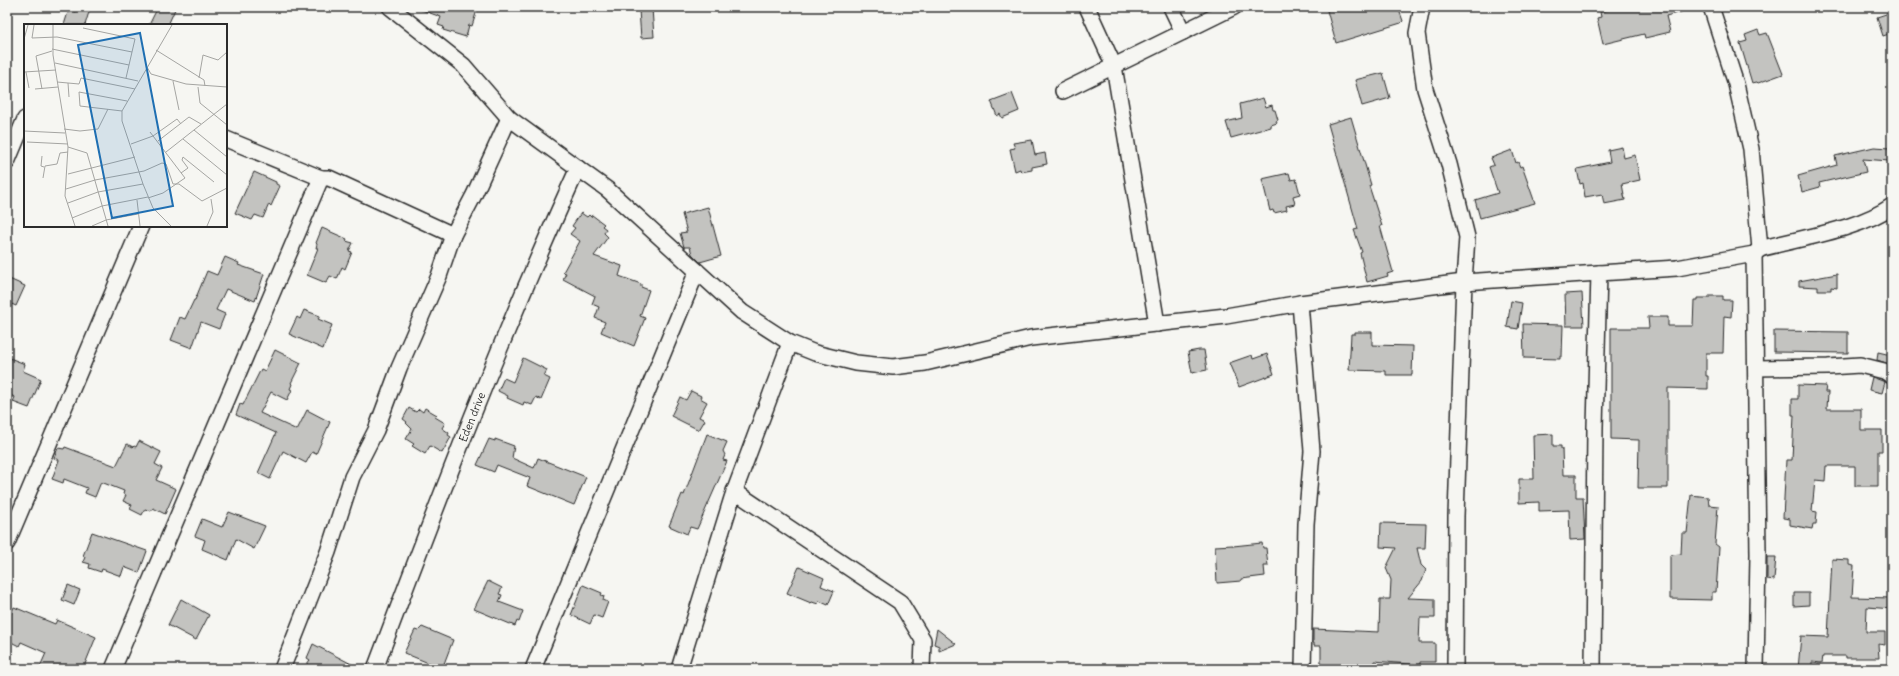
<svg xmlns="http://www.w3.org/2000/svg" width="1899" height="676" font-family="Delius,sans-serif">
<style>
.building{fill:#c3c3c0;stroke:#2b2b2b}
.lines{fill:none;stroke-linecap:round;stroke-linejoin:round}
.street-casing{stroke:#2b2b2b;stroke-width:18}
.street{stroke:#f6f6f2;stroke-width:15}
.labels{text-anchor:middle;stroke-width:3;stroke-linejoin:round;paint-order:stroke}
.street-label{font-size:11px;fill:#2b2b2b;stroke:#f6f6f2}
.inset-road{fill:none;stroke:#a5a5a2;stroke-width:1}
.view{fill:#1f6fb2;fill-opacity:0.15;stroke:#1f6fb2;stroke-width:2}
.inset-edge{fill:none;stroke:#2b2b2b;stroke-width:2}
</style>
<rect width="100%" height="100%" fill="#f6f6f2"/>
<filter id="ink" filterUnits="userSpaceOnUse"><feTurbulence type="fractalNoise" baseFrequency=".025" numOctaves="2"/><feDisplacementMap in="SourceGraphic" scale="8" xChannelSelector="R" yChannelSelector="G"/><feConvolveMatrix kernelMatrix="1 2 1 2 8 2 1 2 1" color-interpolation-filters="sRGB"/></filter>
<g filter="url(#ink)">
<g class="building">
<polygon points="158,7 176,7 168,25 149,25"/>
<polygon points="419,7 478,7 472,26 469,25 466,37 443,30 444,27 438,25 441,17 419,9"/>
<polygon points="1326,7 1398,7 1403,21 1401,23 1336,43"/>
<polygon points="1620,7 1687,7 1688,10 1666,16 1670,32 1645,38 1644,34 1603,44 1597,18 1601,17 1600,12"/>
<polygon points="77,8 89,12 85,25 64,25 69,9 76,12"/>
<polygon points="652,8 654,37 641,38 639,10"/>
<polygon points="1892,12 1892,33 1883,36 1877,17"/>
<polygon points="1758,30 1760,35 1767,33 1783,74 1758,83 1757,82 1752,83 1740,43 1747,41 1745,35"/>
<polygon points="1383,73 1390,98 1362,106 1355,80"/>
<polygon points="1012,93 1019,111 1002,118 1000,114 997,116 991,101"/>
<polygon points="1263,98 1266,107 1272,105 1273,110 1275,110 1278,120 1276,121 1277,123 1271,125 1271,127 1231,138 1226,122 1242,118 1240,104"/>
<polygon points="1351,117 1371,185 1369,186 1382,226 1380,226 1393,272 1387,274 1388,276 1367,282 1360,253 1362,252 1354,230 1358,229 1328,124"/>
<polygon points="1032,140 1035,155 1045,153 1047,164 1032,167 1032,170 1021,172 1020,169 1015,171 1010,149 1015,148 1013,143"/>
<polygon points="1622,147 1624,158 1635,155 1640,180 1622,184 1625,200 1604,204 1602,194 1585,197 1583,183 1580,184 1577,169 1610,162 1608,150"/>
<polygon points="1874,147 1890,148 1889,161 1863,159 1866,172 1819,183 1820,187 1802,192 1798,176 1837,165 1835,156"/>
<polygon points="1512,150 1516,163 1518,162 1520,167 1522,166 1535,203 1480,218 1475,200 1498,193 1489,167 1494,165 1491,158"/>
<polygon points="254,172 276,182 276,184 280,186 271,206 269,204 263,218 255,215 252,220 235,213"/>
<polygon points="1289,173 1291,180 1296,179 1300,194 1293,196 1295,204 1286,206 1287,210 1274,213 1273,210 1270,211 1262,179"/>
<polygon points="708,207 721,256 700,262 692,254 690,247 684,247 680,233 687,232 682,214"/>
<polygon points="581,213 587,217 589,215 591,217 592,215 604,224 602,226 606,229 604,233 608,237 594,256 622,266 619,276 641,284 641,287 649,290 640,316 645,318 634,346 601,332 605,322 595,318 599,307 592,304 595,296 563,279 566,273 563,272 580,241 570,234 575,228 572,226"/>
<polygon points="322,228 347,239 346,241 353,243 349,251 352,252 345,269 342,267 337,279 330,276 326,283 307,275 318,248 316,248 317,244 316,243"/>
<polygon points="225,257 239,263 238,265 264,274 255,301 226,289 216,310 225,314 219,329 201,322 192,348 171,340 180,317 185,319 194,300 195,300 207,271 217,275"/>
<polygon points="1837,274 1837,288 1831,287 1831,290 1818,290 1818,287 1799,286 1799,281"/>
<polygon points="7,278 25,286 16,306 7,302"/>
<polygon points="1582,293 1584,326 1566,326 1565,294"/>
<polygon points="1709,296 1723,296 1723,300 1732,300 1731,317 1724,316 1723,353 1706,353 1706,376 1708,376 1708,389 1668,388 1668,488 1638,488 1639,440 1611,439 1611,328 1649,328 1648,317 1668,317 1668,326 1693,326 1694,300 1697,300 1697,298 1709,298"/>
<polygon points="1511,301 1522,303 1518,329 1507,327"/>
<polygon points="304,310 320,316 318,319 332,325 323,349 289,334 297,317 300,319"/>
<polygon points="1523,324 1563,325 1562,356 1560,356 1560,359 1524,358"/>
<polygon points="1774,331 1848,332 1848,353 1774,352"/>
<polygon points="1355,332 1372,332 1372,345 1413,346 1412,375 1386,375 1386,371 1349,370 1351,334 1355,334"/>
<polygon points="275,350 301,363 291,383 292,384 290,389 292,390 287,400 271,392 260,413 297,430 307,410 330,422 316,454 312,452 306,463 283,451 270,479 258,473 276,433 236,415 240,404 243,405 261,369 265,371"/>
<polygon points="1199,350 1204,350 1207,370 1192,373 1188,352"/>
<polygon points="1878,352 1891,355 1889,364 1877,360"/>
<polygon points="1267,354 1274,374 1239,387 1229,363 1252,355 1253,359"/>
<polygon points="7,357 25,364 23,371 41,379 29,408 13,402 15,397 7,394"/>
<polygon points="523,358 547,370 544,376 550,379 541,400 536,397 532,405 524,402 523,405 507,398 508,396 498,391 504,378 513,382"/>
<polygon points="1872,377 1885,382 1882,393 1869,390"/>
<polygon points="1798,385 1826,386 1825,392 1828,392 1827,409 1861,409 1861,430 1882,430 1882,451 1878,451 1878,486 1855,486 1855,466 1826,466 1825,481 1815,480 1812,511 1817,512 1816,524 1813,524 1812,529 1790,525 1790,519 1783,518 1786,460 1792,460 1794,415 1792,415 1792,399 1798,399"/>
<polygon points="691,391 701,396 700,398 707,402 699,417 705,420 699,430 671,416 680,397 686,400"/>
<polygon points="409,408 416,412 419,409 423,412 425,408 437,415 435,417 445,423 442,428 449,433 448,435 451,437 442,453 430,446 425,454 412,446 414,444 406,439 412,429 406,423 407,422 403,419"/>
<polygon points="707,434 727,442 723,451 725,455 723,460 727,461 697,529 690,527 687,534 669,526 682,494 684,495"/>
<polygon points="1553,434 1553,446 1561,446 1561,449 1562,449 1563,475 1576,475 1576,497 1583,497 1585,539 1570,540 1569,510 1539,511 1539,502 1519,503 1519,479 1534,479 1533,435"/>
<polygon points="489,439 495,441 495,439 514,446 512,458 534,468 538,458 586,477 574,505 527,486 530,478 497,465 494,472 477,465"/>
<polygon points="139,441 161,452 155,464 162,468 156,480 176,489 165,514 153,508 151,511 145,509 142,515 130,509 132,505 123,501 126,495 123,494 124,491 101,482 95,497 85,493 87,488 64,479 63,483 52,479 59,460 54,458 58,448 64,449 65,447 116,466 127,444 133,447 134,446 136,447"/>
<polygon points="1691,495 1708,497 1709,505 1718,506 1715,544 1719,547 1716,592 1712,592 1712,600 1670,599 1670,555 1681,554 1682,533 1687,533"/>
<polygon points="229,512 265,526 254,549 236,539 228,560 202,549 205,540 195,536 202,519 222,527"/>
<polygon points="1381,523 1426,524 1425,548 1417,548 1421,565 1426,570 1422,581 1408,598 1435,599 1435,618 1420,618 1419,643 1435,643 1435,662 1420,662 1420,665 1374,661 1374,669 1321,669 1321,646 1314,646 1314,643 1313,643 1313,629 1379,632 1380,599 1390,599 1391,580 1386,568 1396,548 1380,547"/>
<polygon points="92,532 147,551 139,573 124,567 121,576 102,569 101,572 89,568 90,564 83,562 85,557 83,556"/>
<polygon points="1262,543 1263,548 1266,548 1268,566 1264,566 1265,576 1241,579 1241,581 1217,583 1215,546 1233,545 1233,546"/>
<polygon points="1767,557 1776,557 1774,580 1767,579"/>
<polygon points="1832,559 1849,560 1849,565 1854,566 1852,597 1892,598 1892,609 1867,607 1866,632 1885,632 1885,645 1878,644 1879,658 1846,658 1846,656 1823,656 1822,663 1812,662 1812,669 1798,669 1801,636 1828,637"/>
<polygon points="799,567 824,578 821,586 834,591 828,605 819,601 818,604 812,602 811,603 787,593"/>
<polygon points="488,581 502,588 499,594 502,595 499,602 523,611 519,622 517,621 515,626 474,609"/>
<polygon points="68,585 80,590 74,605 62,600"/>
<polygon points="583,585 602,593 601,595 604,596 603,600 608,602 602,618 594,615 590,624 571,615"/>
<polygon points="1794,593 1809,593 1809,605 1794,606"/>
<polygon points="181,599 209,615 196,640 168,625"/>
<polygon points="14,607 55,624 57,620 96,637 83,669 39,669 46,653 21,642 19,646 7,640 7,622"/>
<polygon points="422,627 453,640 442,669 429,669 431,664 404,653 415,630 418,631"/>
<polygon points="937,629 956,644 939,651 939,646 934,644"/>
<polygon points="313,644 361,669 313,669 306,665 310,660 307,658"/>
</g>
<g class="lines">
<g class="street-casing">
<g id="street">
<polyline points="390,7 463,65 509,118 608,190 742,312 790,343 815,353 856,363 893,367 925,363 1031,338 1226,316 1300,303 1464,282 1599,273"/>
<polyline points="1087,7 1114,66 1157,324"/>
<polyline points="1171,7 1183,32"/>
<polyline points="1422,7 1417,33 1425,89 1449,164 1467,237 1464,282 1456,516 1455,669"/>
<polyline points="1711,7 1736,84 1751,149 1760,249"/>
<polyline points="1063,91 1234,7"/>
<polyline points="226,139 321,178"/>
<polyline points="7,162 25,119"/>
<polyline points="1754,254 1758,554 1756,669"/>
<polyline points="1300,303 1312,451 1306,524 1303,669"/>
<polyline points="1756,368 1828,367 1860,365 1884,371 1892,376"/>
<polyline points="734,491 900,602 923,640 922,669"/>
<polyline points="7,543 141,226"/>
<polyline points="113,669 321,178 329,178 453,235"/>
<polyline points="282,669 328,552 352,477 376,430 399,368 439,276 453,235 474,195 509,118"/>
<path id="s1" d="M375 669C438 501 503 332 578 168"/>
<polyline points="533,669 697,271"/>
<polyline points="679,669 732,498 790,343"/>
<path d="M1593 669 1595 427 1599 273 1677 268 1754 254 1760 249C1802 237 1856 231 1892 206"/>
</g>
</g>
<use href="#street" class="street"/>
</g>
</g>
<g class="labels">
<g class="street-label">
<text dy="4" stroke="none"><textPath href="#s1" startOffset="270">Eden drive</textPath></text>
</g>
</g>
<g transform="translate(24 24)">
<rect width="203" height="203" fill="#f6f6f2"/>
<path class="inset-road" d="M10 1 8 14 33 13 108 28M29 1V31L44 123 41 172 51 202M59 4 111 15 105 41M0 15 4 1M28 25 105 41 102 54M132 26 180 56 181 62M31 39 114 57M123 43 127 50 162 60 203 63M0 48 32 46M2 48 5 64M175 54 179 31 194 36 203 28M149 57 155 86M33 58 55 60 57 54 111 65M44 59 45 73M174 63 176 79 203 101M11 65 34 63M18 65 12 32 28 27M98 87 56 82 55 68 103 77M40 105 56 107 74 105 84 85M170 106 203 133M0 107 41 109M159 115 203 151M134 117 165 93 177 100M3 118 44 120M107 120 129 112 153 95 157 100M44 123 63 129 84 202M142 128 203 80M18 132 17 142 20 143M157 149 164 144 158 136 159 133 190 158M44 150 111 133M19 154 21 142 33 140 36 129 44 128M119 160 98 97V87L148 1M42 165 71 156 120 147 138 139 142 140 149 160H155L178 177 203 164M124 174 139 169 161 154 126 108M113 176 116 202M44 179 74 168 119 160 129 184 147 202M48 194 78 182 124 173M68 202 82 196 114 190M183 202 189 188 187 175"/>
<path class="view" d="M116 9 149 182 88 194 54 21Z"/>
<rect width="203" height="203" class="inset-edge"/>
</g>
<rect width="1899" height="676" fill="none" stroke="#f6f6f2" stroke-width="24"/>
<rect x="12" y="12" width="1875" height="652" fill="none" stroke="#2b2b2b" stroke-width="1.5" filter="url(#ink)"/>
</svg>
